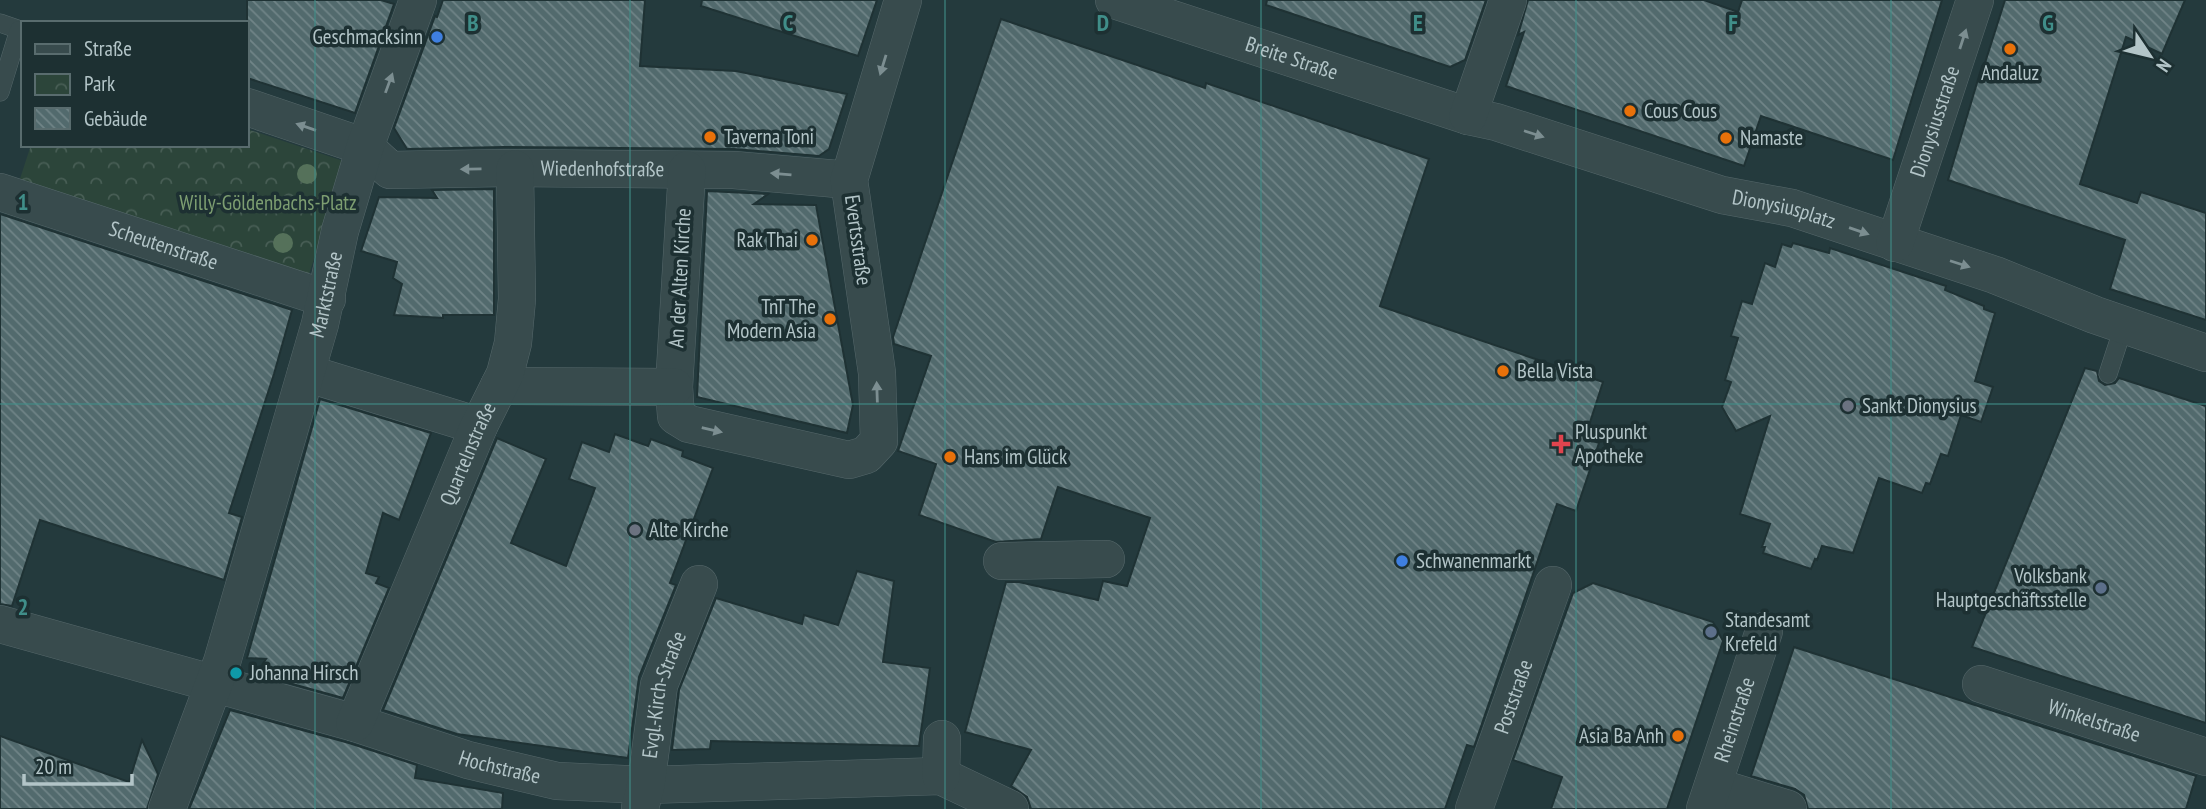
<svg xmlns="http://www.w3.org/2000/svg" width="2206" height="809" font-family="'PT Sans Narrow',sans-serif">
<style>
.park{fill:url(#park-crowns)}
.building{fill:url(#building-back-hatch);stroke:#1f3234;stroke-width:2}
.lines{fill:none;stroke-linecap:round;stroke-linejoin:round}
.lane-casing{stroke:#56686b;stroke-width:19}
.street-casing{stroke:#56686b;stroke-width:38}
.lane{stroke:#384b4d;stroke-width:18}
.street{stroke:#384b4d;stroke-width:37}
.tree{fill:#55715a}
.oneway{fill:#7c8e91}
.grid{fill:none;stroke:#408e89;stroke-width:2;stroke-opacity:0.55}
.shop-dot{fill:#3f7fe0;stroke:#1d3032;stroke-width:2.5}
.food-dot{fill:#e8710a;stroke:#1d3032;stroke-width:2.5}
.worship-dot{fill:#6b7280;stroke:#1d3032;stroke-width:2.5}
.health-dot{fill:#e0444e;stroke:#1d3032;stroke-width:2.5}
.service-dot{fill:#5c6f8a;stroke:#1d3032;stroke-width:2.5}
.culture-dot{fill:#0f9aa8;stroke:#1d3032;stroke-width:2.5}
.labels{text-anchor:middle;stroke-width:7;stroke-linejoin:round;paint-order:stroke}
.poi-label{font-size:21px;fill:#b3c5c8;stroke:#1d3032;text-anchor:start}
.street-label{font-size:21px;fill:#b3c5c8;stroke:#1d3032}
.park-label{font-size:21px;fill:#7d9e71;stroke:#1d3032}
.grid-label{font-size:23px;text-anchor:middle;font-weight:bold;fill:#408e89;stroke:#1d3032;stroke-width:7;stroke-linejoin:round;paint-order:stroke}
</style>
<defs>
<pattern id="park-crowns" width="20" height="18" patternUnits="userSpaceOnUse" patternTransform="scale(1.75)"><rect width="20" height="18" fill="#2c453a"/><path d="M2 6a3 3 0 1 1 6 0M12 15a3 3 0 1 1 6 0" fill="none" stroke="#485e55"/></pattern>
<pattern id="building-back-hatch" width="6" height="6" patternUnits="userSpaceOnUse" patternTransform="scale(1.75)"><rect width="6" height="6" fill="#526a6d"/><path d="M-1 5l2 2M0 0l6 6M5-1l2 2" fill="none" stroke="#708487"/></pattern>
</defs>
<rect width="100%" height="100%" fill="#243a3d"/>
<polygon class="park" points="247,129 346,162 307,280 18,185 31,145 247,145"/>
<g class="building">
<polygon points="247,0 381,0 394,4 355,113 247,78"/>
<polygon points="443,0 645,0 640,66 736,71 847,94 829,149 819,156 734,149 504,147 407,149 394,128 435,16 437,17"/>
<polygon points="702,0 877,0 858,56 701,6"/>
<polygon points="1267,0 1486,0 1465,60 1450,67 1266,5"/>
<polygon points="1528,0 1704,0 1738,12 1742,0 1942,0 1893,160 1761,116 1744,166 1506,86 1524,32 1518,35"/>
<polygon points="2005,0 2185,0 2162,54 2126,37 2080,184 2137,203 2141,192 2206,213 2206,320 2110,289 2125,240 1948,180 1982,66 1984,66"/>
<polygon points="1001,19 1205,88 1206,83 1429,159 1380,306 1603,382 1585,438 1599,443 1576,511 1557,504 1474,747 1467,745 1445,809 1031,809 1027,797 1011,786 1031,750 965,732 1006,582 1019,582 1098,600 1103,581 1127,586 1150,518 1058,487 1041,539 996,542 919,515 936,464 898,451 931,356 894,344 893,337"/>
<polygon points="494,189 494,315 443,315 443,318 394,315 402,284 393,278 397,262 361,251 379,197 437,198 432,190"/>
<polygon points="707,191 768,194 754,204 816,205 853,405 847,433 697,397"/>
<polygon points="0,214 292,310 274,374 229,513 242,517 224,580 40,520 12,606 0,604"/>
<polygon points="1793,243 1829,253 1830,248 1946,286 1945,290 1984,306 1984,309 1995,313 1975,381 1993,387 1981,422 1961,415 1948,456 1941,454 1930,484 1926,483 1922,493 1879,478 1853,553 1822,546 1817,560 1815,559 1811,569 1763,553 1765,547 1762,547 1770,524 1740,514 1770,416 1736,431 1722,407 1731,382 1725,380 1738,338 1731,336 1742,301 1752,304 1765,263 1775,267 1782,244 1791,247"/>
<polygon points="2085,368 2097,371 2099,381 2105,385 2115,383 2119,378 2206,406 2206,723 1972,647"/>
<polygon points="320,399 431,433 399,520 383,513 366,573 379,577 376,583 389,588 343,698 256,674 266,659 247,658"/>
<polygon points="615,434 648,446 651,439 683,451 682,456 713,468 670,583 676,585 639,677 628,758 457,734 383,710 497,438 546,459 511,543 566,566 595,488 569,479 582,442 609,452"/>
<polygon points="857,571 894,581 883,662 930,668 919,746 711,741 710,749 672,750 679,690 716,598 802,624 804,615 838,625"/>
<polygon points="1593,583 1713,622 1723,641 1667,809 1551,809 1562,777 1513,760 1573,593"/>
<polygon points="1794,647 2196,776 2186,809 1808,809 1804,795 1795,789 1751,776"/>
<polygon points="230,710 349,743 417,765 415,778 503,793 502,809 189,809"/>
<polygon points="0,736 129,782 142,740 158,774 147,809 0,809"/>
</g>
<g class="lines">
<g class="lane-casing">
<g id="lane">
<polyline points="0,23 23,31"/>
<polyline points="0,92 19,30"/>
<polyline points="2108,374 2124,325"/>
</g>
</g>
<g class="street-casing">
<g id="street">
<path id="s1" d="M1114 0 1468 116 1496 122 1722 195 1792 208 1995 275 2095 315 2206 353"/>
<path id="s2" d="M247 107 365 147 390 170 504 168 734 170 849 180"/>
<polyline points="1468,116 1508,0"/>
<polyline points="687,170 674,387 676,416 689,424 849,460 866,455 879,441 877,373 849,180 903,0"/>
<path id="s3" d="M0 192 327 299"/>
<path id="s4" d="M1895 243 1975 0"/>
<polyline points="306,373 479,426"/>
<polyline points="499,386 674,387"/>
<polyline points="1002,561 1106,559"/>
<path id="s5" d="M0 624 355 723 468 760 557 781 646 785 941 776 1010 809"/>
<path id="s6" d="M1981 684 2206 757"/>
<path id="s7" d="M355 723 479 426 505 374 513 343 517 299 515 169"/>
<polyline points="941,776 942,739"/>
<polyline points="1713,786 1788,809"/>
<path id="s8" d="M640 808 646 785 659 685 699 584"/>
<path id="s9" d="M167 809 222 662 320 324 340 231 365 147 418 0"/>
<path id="s10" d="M1474 809 1553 585"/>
<path id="s11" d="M1705 809 1764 631"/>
</g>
</g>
<use href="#lane" class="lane"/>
<use href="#street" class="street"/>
</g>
<g class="tree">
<circle cx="307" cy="174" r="10"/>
<circle cx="283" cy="243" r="10"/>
</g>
<defs><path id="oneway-solid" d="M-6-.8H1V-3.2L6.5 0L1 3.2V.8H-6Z" transform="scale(1.75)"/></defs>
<g class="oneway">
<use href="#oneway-solid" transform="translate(1963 39) rotate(-72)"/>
<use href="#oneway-solid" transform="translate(883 65) rotate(107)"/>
<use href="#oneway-solid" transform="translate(389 83) rotate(-70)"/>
<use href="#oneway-solid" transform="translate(306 127) rotate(-161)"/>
<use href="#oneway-solid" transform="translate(1534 134) rotate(18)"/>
<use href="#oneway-solid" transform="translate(471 169) rotate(179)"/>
<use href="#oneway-solid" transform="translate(781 174) rotate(-175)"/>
<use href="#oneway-solid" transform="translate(1859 231) rotate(19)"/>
<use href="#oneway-solid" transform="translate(1960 264) rotate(18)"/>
<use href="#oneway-solid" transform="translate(877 392) rotate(-92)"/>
<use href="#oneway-solid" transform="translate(712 430) rotate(13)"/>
</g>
<path class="grid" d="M315 0V809M630 0V809M945 0V809M1261 0V809M1576 0V809M1891 0V809M0 404H2206"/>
<g class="shop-dot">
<circle cx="437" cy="37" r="7"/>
<circle cx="1402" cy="561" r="7"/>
</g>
<g class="food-dot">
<circle cx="2010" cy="49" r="7"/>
<circle cx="1630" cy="111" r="7"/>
<circle cx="710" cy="137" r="7"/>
<circle cx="1726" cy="138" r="7"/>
<circle cx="812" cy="240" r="7"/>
<circle cx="830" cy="319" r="7"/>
<circle cx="1503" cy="371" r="7"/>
<circle cx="950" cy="457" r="7"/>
<circle cx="1678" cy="736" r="7"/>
</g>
<g class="worship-dot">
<circle cx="1848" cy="406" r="7"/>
<circle cx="635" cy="530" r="7"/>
</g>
<path class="health-dot" d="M1557.5 433.5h7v7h7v7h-7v7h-7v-7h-7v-7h7z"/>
<g class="service-dot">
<circle cx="2101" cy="588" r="7"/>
<circle cx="1711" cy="632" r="7"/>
</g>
<circle class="culture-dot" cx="236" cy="673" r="7"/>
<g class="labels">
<g class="poi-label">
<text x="423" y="44" text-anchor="end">Geschmacksinn</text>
<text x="2010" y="80" text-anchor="middle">Andaluz</text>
<text x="1644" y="118">Cous Cous</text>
<text x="724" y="144">Taverna Toni</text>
<text x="1740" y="145">Namaste</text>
<text x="798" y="247" text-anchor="end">Rak Thai</text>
<text x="816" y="314" text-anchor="end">TnT The<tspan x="816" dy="24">Modern Asia</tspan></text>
<text x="1517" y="378">Bella Vista</text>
<text x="1862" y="413">Sankt Dionysius</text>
<text x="1575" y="439">Pluspunkt<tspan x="1575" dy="24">Apotheke</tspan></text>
<text x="964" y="464">Hans im Glück</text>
<text x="649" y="537">Alte Kirche</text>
<text x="1416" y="568">Schwanenmarkt</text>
<text x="2087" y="583" text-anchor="end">Volksbank<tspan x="2087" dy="24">Hauptgeschäftsstelle</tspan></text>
<text x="1725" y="627">Standesamt<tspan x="1725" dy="24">Krefeld</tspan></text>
<text x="250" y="680">Johanna Hirsch</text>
<text x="1664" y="743" text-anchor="end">Asia Ba Anh</text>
</g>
<g class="street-label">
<text dy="7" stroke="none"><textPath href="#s1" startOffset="187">Breite Straße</textPath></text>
<text dy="7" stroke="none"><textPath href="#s4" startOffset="128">Dionysiusstraße</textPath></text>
<text dy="7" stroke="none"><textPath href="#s2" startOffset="371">Wiedenhofstraße</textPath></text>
<text dy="7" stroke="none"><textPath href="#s1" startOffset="702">Dionysiusplatz</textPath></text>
<text transform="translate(858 240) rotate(82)" y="7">Evertsstraße</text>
<text dy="7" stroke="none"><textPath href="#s3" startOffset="172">Scheutenstraße</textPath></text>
<text transform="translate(680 278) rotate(-87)" y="7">An der Alten Kirche</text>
<text dy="7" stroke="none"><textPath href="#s9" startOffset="539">Marktstraße</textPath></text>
<text dy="7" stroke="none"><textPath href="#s7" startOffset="292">Quartelnstraße</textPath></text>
<text dy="7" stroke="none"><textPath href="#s8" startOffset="116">Evgl.-Kirch-Straße</textPath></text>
<text dy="7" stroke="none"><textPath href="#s10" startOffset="119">Poststraße</textPath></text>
<text dy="7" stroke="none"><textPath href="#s11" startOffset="94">Rheinstraße</textPath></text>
<text dy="7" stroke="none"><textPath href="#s6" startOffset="119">Winkelstraße</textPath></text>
<text dy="7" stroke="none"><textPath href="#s5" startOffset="520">Hochstraße</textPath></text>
</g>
<g class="park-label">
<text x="268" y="210">Willy-Göldenbachs-Platz</text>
</g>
</g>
<g class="grid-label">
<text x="473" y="31">B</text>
<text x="788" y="31">C</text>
<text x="1103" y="31">D</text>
<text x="1418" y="31">E</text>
<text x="1733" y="31">F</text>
<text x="2048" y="31">G</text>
<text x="23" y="210">1</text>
<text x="23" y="615">2</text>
</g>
<rect x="21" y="21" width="228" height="126" fill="#1d3032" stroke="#596c6e" stroke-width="2"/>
<rect x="35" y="44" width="35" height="10" fill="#384b4d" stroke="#596c6e" stroke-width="2"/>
<text x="84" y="56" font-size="21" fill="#b3c5c8">Straße</text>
<rect x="35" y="74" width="35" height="21" fill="url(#park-crowns)" stroke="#596c6e" stroke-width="2"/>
<text x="84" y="91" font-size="21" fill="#b3c5c8">Park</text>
<rect x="35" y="108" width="35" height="21" fill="url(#building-back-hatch)" stroke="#596c6e" stroke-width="2"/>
<text x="84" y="126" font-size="21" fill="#b3c5c8">Gebäude</text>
<g transform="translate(2150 56) rotate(125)" stroke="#1d3032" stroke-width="5" paint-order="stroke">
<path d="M0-5L12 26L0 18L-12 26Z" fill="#b3c5c8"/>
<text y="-10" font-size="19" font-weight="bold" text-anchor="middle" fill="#b3c5c8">N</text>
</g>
<path d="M24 774v10h108v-10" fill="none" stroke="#b3c5c8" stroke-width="3.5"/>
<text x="35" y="774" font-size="21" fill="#b3c5c8" stroke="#1d3032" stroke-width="5" paint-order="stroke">20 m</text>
</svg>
